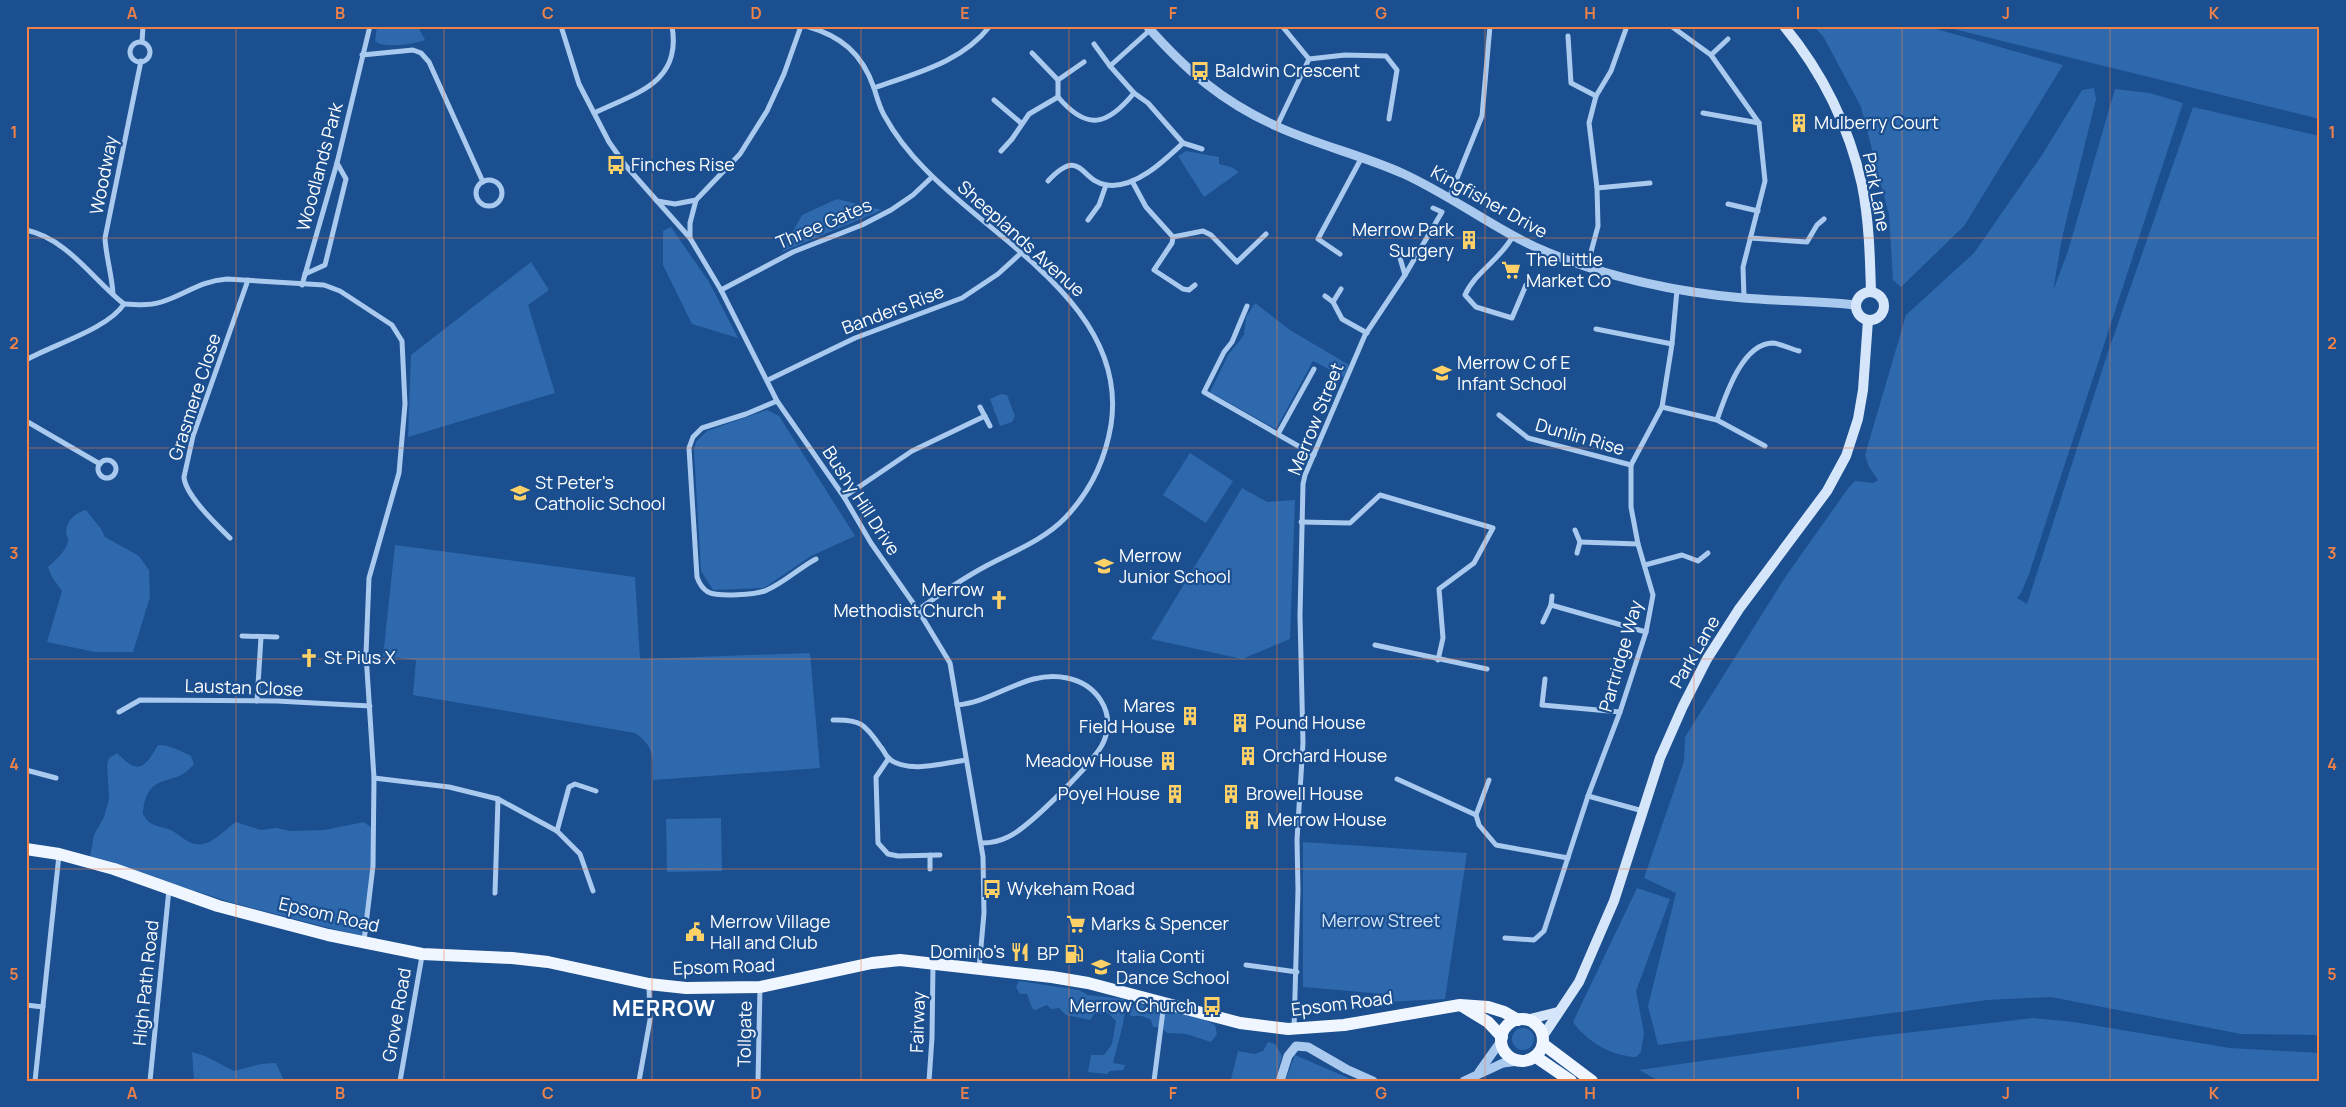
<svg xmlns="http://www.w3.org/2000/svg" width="2346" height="1107" font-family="Manrope,sans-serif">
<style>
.green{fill:#2e69ad}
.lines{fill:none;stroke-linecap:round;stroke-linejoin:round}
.minor{stroke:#a9c9ee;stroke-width:5}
.tertiary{stroke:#a9c9ee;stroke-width:9}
.secondary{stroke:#d6e6fa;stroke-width:10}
.primary{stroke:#f0f6ff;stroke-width:12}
.grid{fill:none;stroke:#ee8249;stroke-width:1;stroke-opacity:0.55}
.labels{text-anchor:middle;stroke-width:4.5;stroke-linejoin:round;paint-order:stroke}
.poi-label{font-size:18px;fill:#fff;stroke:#1b4f8f;text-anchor:start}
.street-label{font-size:18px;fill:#fff;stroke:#1b4f8f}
.park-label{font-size:18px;fill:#cfe3fa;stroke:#1b4f8f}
.district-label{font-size:22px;font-weight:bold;letter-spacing:1px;fill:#fff;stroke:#1b4f8f}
.neatline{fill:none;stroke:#ee8249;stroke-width:2}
.grid-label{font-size:16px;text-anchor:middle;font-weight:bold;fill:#ee8249}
</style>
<rect width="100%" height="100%" fill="#1b4f8f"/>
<g class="green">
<path d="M377 26H418L425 40C415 44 383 49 375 41Z"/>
<polygon points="1813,26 1926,26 2063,65 1964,226 1901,287 1893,280 1889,215 1861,107 1823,36"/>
<polygon points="1941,26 2320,26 2320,119"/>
<polygon points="2094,88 2096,99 2062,238 2053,291 2068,251 2115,89 2150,93 2183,103 2029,574 2021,593 2017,598 2027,604 2107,355 2193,107 2320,136 2320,1035 2241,1034 2051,997 1987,1000 1658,1045 1648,1006 1676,893 1644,878 1684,761 1685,737 1786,576 1849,487 1855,481 1874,483 1878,480 1869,467 1865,455 1906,315 1974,253 2042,155 2082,90"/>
<polygon points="1186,151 1219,157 1219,164 1231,167 1239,172 1204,197 1178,156"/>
<polygon points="837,199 882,210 782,252 802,215"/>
<polygon points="671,227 709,282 738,338 692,324 663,265 663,231"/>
<polygon points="531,262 549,290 528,305 555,393 408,437 411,355"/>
<polygon points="1255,303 1290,330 1349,365 1344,377 1313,361 1276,429 1210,392 1228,355 1244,335 1246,317"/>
<polygon points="1001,394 1007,395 1015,416 1012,422 1000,426 990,399"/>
<polygon points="767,410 779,416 855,536 811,556 764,588 713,590 701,571 694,450 696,442 707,431"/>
<polygon points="1190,453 1233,481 1206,523 1163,495"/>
<polygon points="1242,488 1267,502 1295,500 1290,639 1242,659 1151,639"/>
<path d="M86 510 101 529 105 537 139 556 149 570 150 597 133 652H95L47 642 62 591 52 577 48 567C55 561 65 552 68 542 69 539 66 535 66 531 67 519 76 513 86 510Z"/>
<path d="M395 545 635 577 640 659 810 653 820 768 653 780C653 758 655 747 635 733L413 695 416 660 383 656Z"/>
<path d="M158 745C170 745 181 751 191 756L194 764C174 790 147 768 143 814 149 826 156 825 168 829 177 832 183 840 192 843 208 850 224 830 236 822L261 830 277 828 290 831 324 830 364 822 373 829V866L364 937 233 903 90 857 94 835 104 817 109 799 107 765 109 758 117 753C138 775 144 769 158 745Z"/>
<polygon points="721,818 722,871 667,872 666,819"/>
<polygon points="1303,842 1467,853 1445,999 1384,1002 1384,994 1303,987"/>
<path d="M1637 888 1670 899 1636 991 1644 1033 1641 1052 1636 1057C1612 1056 1587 1042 1573 1022Z"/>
<path d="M1019 981 1079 990 1088 995 1124 999C1129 1012 1116 1048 1113 1063L1125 1065 1123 1070 1110 1071 1107 1074 1088 1072 1091 1055H1104L1112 1044 1116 1021 1108 1013 1094 1014 1090 1020 1066 1015 1059 1008 1051 1009 1047 1005 1035 1010 1032 1008 1027 994H1020L1016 987Z"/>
<polygon points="1132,1003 1200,1017 1215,1025 1217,1034 1211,1042 1186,1034 1167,1033 1161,1027 1153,1027 1151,1020 1142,1016 1131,1016 1128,1012 1129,1005"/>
<polygon points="2033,1018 2074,1022 2230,1048 2320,1053 2320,1081 1659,1081 1639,1070 1870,1037"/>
<circle cx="1523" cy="1039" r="11"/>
<polygon points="1268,1042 1275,1044 1282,1056 1275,1081 1231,1079 1238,1051 1254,1054 1263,1051"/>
<polygon points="192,1052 205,1056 234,1071 261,1064 276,1063 284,1081 194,1081"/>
<polygon points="1295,1055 1355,1081 1285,1081"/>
</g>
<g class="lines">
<g class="minor">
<polyline points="561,26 579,84 609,142 626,166 690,238 721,290 777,401 844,497 871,543 918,610 950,663 983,857 984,913 979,969"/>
<path d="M806 26C841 36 862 53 874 88 877 97 879 106 884 115 895 135 909 153 925 169 995 242 1129 307 1111 425 1105 461 1090 492 1065 518 1044 540 1012 552 986 566 962 579 940 594 918 610"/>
<polyline points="1282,26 1309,59"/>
<polyline points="1671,26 1711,55 1759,123 1765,181 1743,267 1744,298"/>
<polyline points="1150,30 1110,66 1134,93 1148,103 1183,143"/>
<polyline points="1568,36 1571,83 1596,96"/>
<polyline points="142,42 143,26"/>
<circle cx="140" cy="52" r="10"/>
<polyline points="1094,44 1110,66"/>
<polyline points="1032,53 1058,80"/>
<polyline points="362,55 413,50 421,53 429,62 483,182"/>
<polyline points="1711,55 1728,39"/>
<path d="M874 88C916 73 961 63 990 26"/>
<polyline points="1058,97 1058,80 1084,62"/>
<polyline points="994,100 1021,123"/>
<path d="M594 113C636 93 682 83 672 26"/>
<polyline points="1703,113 1759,123"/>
<polyline points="1277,126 1309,59 1345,55 1386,56 1397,70 1389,119"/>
<polyline points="1183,143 1202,149"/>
<path d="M1001 151 1012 139 1029 114 1058 97C1087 131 1107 126 1134 93"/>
<circle cx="489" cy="193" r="13"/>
<path d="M1048 181C1082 145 1080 182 1107 185 1135 189 1164 161 1183 143"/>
<polyline points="1132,181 1146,207 1173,237 1172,243 1154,270 1183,289 1189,290 1195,285"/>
<polyline points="1597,188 1650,183"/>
<polyline points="1449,198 1482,116 1490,26"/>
<polyline points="657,201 675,204 696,200"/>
<polyline points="1728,204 1758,211"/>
<polyline points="1088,220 1099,205 1106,185"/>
<path d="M26 230C68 239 92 279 124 304"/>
<path d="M1513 236C1501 259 1475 272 1465 295L1476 307 1512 318 1526 285"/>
<polyline points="1173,237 1203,231 1211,235 1237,262 1266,234"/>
<polyline points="690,238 690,223 696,200 740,154 767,111 784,74 801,26"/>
<polyline points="1750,238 1807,242 1817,225 1824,219"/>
<polyline points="1340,254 1318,239 1362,157"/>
<polyline points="1400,258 1405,275"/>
<polyline points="1587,267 1598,226 1597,188 1589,123 1596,96 1611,71 1627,26"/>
<polyline points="305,274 325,265 346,179 337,163"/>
<polyline points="302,285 337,163 370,26"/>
<polyline points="1341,289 1333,302 1342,319 1367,333"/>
<polyline points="721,290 793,252 862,225 891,210 913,195 932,177"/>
<path d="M113 294C112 275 106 257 105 238L141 61"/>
<polyline points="1325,296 1333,302"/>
<path d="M124 304C139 305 153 306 167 300 189 292 201 281 227 279L324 285 340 291 392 325 402 341 405 404 399 473 369 578 366 654 374 778 373 866 364 941"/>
<polyline points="1247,306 1232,342 1224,352 1204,392 1314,455"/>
<polyline points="1596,329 1672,344"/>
<path d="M26 360C52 345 108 329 124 304"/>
<polyline points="768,380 855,338 962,298 998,274 1020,254"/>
<path d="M777 401 746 414 702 428 693 437 689 448 697 577C699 583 703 589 708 592 718 597 757 595 767 590 785 582 799 568 816 559"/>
<polyline points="980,407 990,426"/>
<polyline points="1662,407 1717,420"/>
<polyline points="1499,415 1528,438 1631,465"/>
<polyline points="26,421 100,464"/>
<polyline points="1278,434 1314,369"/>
<path d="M1765 446 1717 420C1725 397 1742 343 1773 343 1781 344 1791 349 1799 351"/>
<circle cx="107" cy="469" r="9"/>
<polyline points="844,497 912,451 985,416"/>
<polyline points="1301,522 1350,523 1380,495 1493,528 1474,563 1439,589 1443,638 1438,660"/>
<polyline points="1575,530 1580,542 1577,553"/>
<path d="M230 538C217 525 185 495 184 477L193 436 248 280"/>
<polyline points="1580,542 1638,544"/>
<polyline points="1645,565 1682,555 1698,561 1708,553"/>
<polyline points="1551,605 1646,632"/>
<polyline points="1543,622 1551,605 1552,596"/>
<polyline points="242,636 277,637"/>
<polyline points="1375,645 1487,669"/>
<polyline points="1545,679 1542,705 1620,712"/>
<polyline points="257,701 261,637"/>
<path d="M957 705C995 702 1027 669 1067 678 1096 684 1116 711 1104 741 1096 761 1028 828 1008 837 1000 841 990 843 982 843"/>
<polyline points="119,712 140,700 277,701 370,706"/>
<path d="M833 720C860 719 865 724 880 746 883 749 886 756 889 759 910 774 943 763 966 760"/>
<polyline points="889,758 876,777 878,843 888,854 898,856 940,855"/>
<polyline points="26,770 56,778"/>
<polyline points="374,778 449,787 498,799 557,831 580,854 593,891"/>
<polyline points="1397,779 1476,815 1479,825 1496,845 1568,858"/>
<polyline points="1643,811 1588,796 1620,712 1646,632 1653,595 1638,544 1631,507 1631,465 1662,407 1672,344 1677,290"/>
<polyline points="1476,815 1489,780"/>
<polyline points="557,831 569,787 575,784 596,791"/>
<polyline points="930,869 930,855"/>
<polyline points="495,893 498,799"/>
<polyline points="1505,938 1534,940 1544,931 1588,796"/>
<polyline points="1246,965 1297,972"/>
<polyline points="26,1005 43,1007"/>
<polyline points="1294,1029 1298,890 1297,840 1303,743 1300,616 1303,484 1305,475 1365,335 1405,275 1442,212 1433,208"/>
<polyline points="35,1081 59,855"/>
<polyline points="150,1081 169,889"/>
<polyline points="400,1081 422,956"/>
<polyline points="639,1081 650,1020 649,985"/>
<polyline points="758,1081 760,987"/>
<polyline points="929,1081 932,1038 933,965"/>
<polyline points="1154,1081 1164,1003"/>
</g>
<g class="tertiary">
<path d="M1147 26C1186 70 1221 101 1276 126 1317 145 1362 155 1404 174 1454 197 1498 232 1549 253 1611 278 1676 292 1743 298 1780 301 1818 301 1856 305"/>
<polyline points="1479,1072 1501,1041"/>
<polyline points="1280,1081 1288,1056 1296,1046 1308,1047 1346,1069 1373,1081"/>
<polyline points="1464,1081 1503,1063 1519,1061"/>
</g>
<g class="secondary">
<path d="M1784 26C1822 72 1849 127 1862 185 1869 220 1870 256 1871 292"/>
<circle cx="1870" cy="306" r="14"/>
<polyline points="1526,1020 1558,1012"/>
<polyline points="1543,1036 1579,982 1614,901 1660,758 1683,706 1707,659 1739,609 1827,491 1846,456 1858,419 1863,390 1868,320"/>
</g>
<g class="primary">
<polyline points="26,849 59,854 114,869 218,906 328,935 422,954 512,958 548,962 649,984 686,988 760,987 872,963 900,960 1052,977 1088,983 1240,1023 1288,1029 1344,1025 1460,1005 1488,1007 1504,1012 1518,1020"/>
<polyline points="1462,1006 1488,1022 1502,1037"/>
<circle cx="1522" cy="1040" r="21"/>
<polyline points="1543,1044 1592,1081"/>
<polyline points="1536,1057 1571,1081"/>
</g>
</g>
<path class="grid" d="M236 26V1081M444 26V1081M652 26V1081M861 26V1081M1069 26V1081M1277 26V1081M1485 26V1081M1694 26V1081M1902 26V1081M2110 26V1081M26 238H2320M26 448H2320M26 659H2320M26 869H2320"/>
<defs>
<g id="bus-bare" transform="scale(1.5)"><path d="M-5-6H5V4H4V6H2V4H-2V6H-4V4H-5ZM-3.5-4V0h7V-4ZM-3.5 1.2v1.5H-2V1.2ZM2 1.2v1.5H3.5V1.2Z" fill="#ffd166" stroke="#1b4f8f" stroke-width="2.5" paint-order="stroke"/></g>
<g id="building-bare" transform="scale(1.5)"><path d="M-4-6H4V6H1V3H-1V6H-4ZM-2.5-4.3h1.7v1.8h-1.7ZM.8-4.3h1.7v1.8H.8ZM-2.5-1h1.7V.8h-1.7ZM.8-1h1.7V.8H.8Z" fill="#ffd166" stroke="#1b4f8f" stroke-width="2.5" paint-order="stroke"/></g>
<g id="supermarket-bare" transform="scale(1.5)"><path d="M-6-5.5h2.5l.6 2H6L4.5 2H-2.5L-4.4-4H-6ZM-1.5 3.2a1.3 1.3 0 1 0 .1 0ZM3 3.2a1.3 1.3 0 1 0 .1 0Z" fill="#ffd166" stroke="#1b4f8f" stroke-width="2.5" paint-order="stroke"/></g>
<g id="school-bare" transform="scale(1.5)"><path d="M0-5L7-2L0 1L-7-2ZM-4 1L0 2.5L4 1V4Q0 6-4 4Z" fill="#ffd166" stroke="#1b4f8f" stroke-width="2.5" paint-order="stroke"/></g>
<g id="church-bare" transform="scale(1.5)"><path d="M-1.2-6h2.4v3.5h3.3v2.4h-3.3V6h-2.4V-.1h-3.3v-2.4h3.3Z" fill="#ffd166" stroke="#1b4f8f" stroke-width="2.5" paint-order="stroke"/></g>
<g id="civic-bare" transform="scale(1.5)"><path d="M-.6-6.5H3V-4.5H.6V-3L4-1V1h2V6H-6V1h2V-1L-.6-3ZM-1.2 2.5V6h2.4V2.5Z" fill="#ffd166" stroke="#1b4f8f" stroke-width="2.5" paint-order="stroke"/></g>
<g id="restaurant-bare" transform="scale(1.5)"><path d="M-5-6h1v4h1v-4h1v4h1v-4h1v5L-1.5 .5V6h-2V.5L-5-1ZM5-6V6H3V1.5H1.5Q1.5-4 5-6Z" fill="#ffd166" stroke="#1b4f8f" stroke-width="2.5" paint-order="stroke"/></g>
<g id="fuel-bare" transform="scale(1.5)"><path d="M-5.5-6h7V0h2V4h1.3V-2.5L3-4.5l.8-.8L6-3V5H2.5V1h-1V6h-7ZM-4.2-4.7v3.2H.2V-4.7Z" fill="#ffd166" stroke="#1b4f8f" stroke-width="2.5" paint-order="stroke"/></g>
</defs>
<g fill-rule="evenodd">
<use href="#bus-bare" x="1200" y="71"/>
<use href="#building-bare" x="1799" y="123"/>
<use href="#bus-bare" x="616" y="165"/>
<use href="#building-bare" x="1469" y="240"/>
<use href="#supermarket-bare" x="1511" y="270"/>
<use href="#school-bare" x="1442" y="373"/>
<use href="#school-bare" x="520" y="493"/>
<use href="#school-bare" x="1104" y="566"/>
<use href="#church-bare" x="999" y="600"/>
<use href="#church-bare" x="309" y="658"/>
<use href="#building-bare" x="1190" y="716"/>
<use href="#building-bare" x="1240" y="723"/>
<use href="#building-bare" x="1248" y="756"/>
<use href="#building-bare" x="1168" y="761"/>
<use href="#building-bare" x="1175" y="794"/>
<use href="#building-bare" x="1231" y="794"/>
<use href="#building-bare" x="1252" y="820"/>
<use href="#bus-bare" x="992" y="889"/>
<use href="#supermarket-bare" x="1076" y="924"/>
<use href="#civic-bare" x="695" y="932"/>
<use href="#restaurant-bare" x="1020" y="952"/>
<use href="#fuel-bare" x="1074" y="954"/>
<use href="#school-bare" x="1101" y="967"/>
<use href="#bus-bare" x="1212" y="1006"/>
</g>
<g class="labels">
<g class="poi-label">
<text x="1215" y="77">Baldwin Crescent</text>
<text x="1814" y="129">Mulberry Court</text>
<text x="631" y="171">Finches Rise</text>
<text x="1454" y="236" text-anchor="end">Merrow Park<tspan x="1454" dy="21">Surgery</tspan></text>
<text x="1526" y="266">The Little<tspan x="1526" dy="21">Market Co</tspan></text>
<text x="1457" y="369">Merrow C of E<tspan x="1457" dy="21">Infant School</tspan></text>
<text x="535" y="489">St Peter's<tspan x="535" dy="21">Catholic School</tspan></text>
<text x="1119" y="562">Merrow<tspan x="1119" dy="21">Junior School</tspan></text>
<text x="984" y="596" text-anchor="end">Merrow<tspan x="984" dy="21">Methodist Church</tspan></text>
<text x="324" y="664">St Pius X</text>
<text x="1175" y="712" text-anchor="end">Mares<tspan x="1175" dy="21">Field House</tspan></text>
<text x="1255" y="729">Pound House</text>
<text x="1263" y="762">Orchard House</text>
<text x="1153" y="767" text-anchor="end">Meadow House</text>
<text x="1160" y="800" text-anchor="end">Poyel House</text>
<text x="1246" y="800">Browell House</text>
<text x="1267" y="826">Merrow House</text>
<text x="1007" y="895">Wykeham Road</text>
<text x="710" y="928">Merrow Village<tspan x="710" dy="21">Hall and Club</tspan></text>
<text x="1091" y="930">Marks &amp; Spencer</text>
<text x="1005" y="958" text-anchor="end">Domino's</text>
<text x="1059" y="960" text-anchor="end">BP</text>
<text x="1116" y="963">Italia Conti<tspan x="1116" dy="21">Dance School</tspan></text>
<text x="1197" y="1012" text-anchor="end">Merrow Church</text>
</g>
<g class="street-label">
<text transform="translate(320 167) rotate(-75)" y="6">Woodlands Park</text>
<text transform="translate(104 175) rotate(-79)" y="6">Woodway</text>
<text transform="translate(1876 192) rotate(79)" y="6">Park Lane</text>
<text transform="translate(1489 202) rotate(29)" y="6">Kingfisher Drive</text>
<text transform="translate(824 224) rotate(-23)" y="6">Three Gates</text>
<text transform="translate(1021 239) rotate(42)" y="6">Sheeplands Avenue</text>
<text transform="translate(893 310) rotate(-21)" y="6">Banders Rise</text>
<text transform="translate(195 397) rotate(-72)" y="6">Grasmere Close</text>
<text transform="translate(1316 419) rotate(-68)" y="6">Merrow Street</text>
<text transform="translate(1580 437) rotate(16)" y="6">Dunlin Rise</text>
<text transform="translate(861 501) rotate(57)" y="6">Bushy Hill Drive</text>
<text transform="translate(1695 652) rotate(-60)" y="6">Park Lane</text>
<text transform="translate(1621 656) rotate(-74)" y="6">Partridge Way</text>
<text transform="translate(244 688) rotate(2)" y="6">Laustan Close</text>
<text transform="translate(329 915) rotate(13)" y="6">Epsom Road</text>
<text transform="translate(724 967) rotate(-2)" y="6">Epsom Road</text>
<text transform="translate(146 983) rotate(-84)" y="6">High Path Road</text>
<text transform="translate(1342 1004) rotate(-7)" y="6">Epsom Road</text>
<text transform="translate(397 1015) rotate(-80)" y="6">Grove Road</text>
<text transform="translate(918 1022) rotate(-88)" y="6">Fairway</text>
<text transform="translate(745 1034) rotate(-89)" y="6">Tollgate</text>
</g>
<g class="park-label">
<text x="1381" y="927">Merrow Street</text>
</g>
<g class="district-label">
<text x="664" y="1016">MERROW</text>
</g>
</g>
<rect width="2346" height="1107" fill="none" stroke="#1b4f8f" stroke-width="55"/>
<rect x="28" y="28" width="2290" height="1052" class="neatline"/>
<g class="grid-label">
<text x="132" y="19">A</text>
<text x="340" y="19">B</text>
<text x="548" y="19">C</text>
<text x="756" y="19">D</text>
<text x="965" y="19">E</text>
<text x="1173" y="19">F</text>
<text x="1381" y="19">G</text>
<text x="1590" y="19">H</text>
<text x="1798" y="19">I</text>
<text x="2006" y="19">J</text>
<text x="2214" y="19">K</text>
<text x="14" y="138">1</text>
<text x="2332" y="138">1</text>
<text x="14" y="349">2</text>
<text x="2332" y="349">2</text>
<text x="14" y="559">3</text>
<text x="2332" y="559">3</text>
<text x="14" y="770">4</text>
<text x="2332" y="770">4</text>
<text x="14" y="980">5</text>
<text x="2332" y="980">5</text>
<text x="132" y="1099">A</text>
<text x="340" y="1099">B</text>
<text x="548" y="1099">C</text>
<text x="756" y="1099">D</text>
<text x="965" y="1099">E</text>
<text x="1173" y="1099">F</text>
<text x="1381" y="1099">G</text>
<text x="1590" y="1099">H</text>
<text x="1798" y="1099">I</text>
<text x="2006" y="1099">J</text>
<text x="2214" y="1099">K</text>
</g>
</svg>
